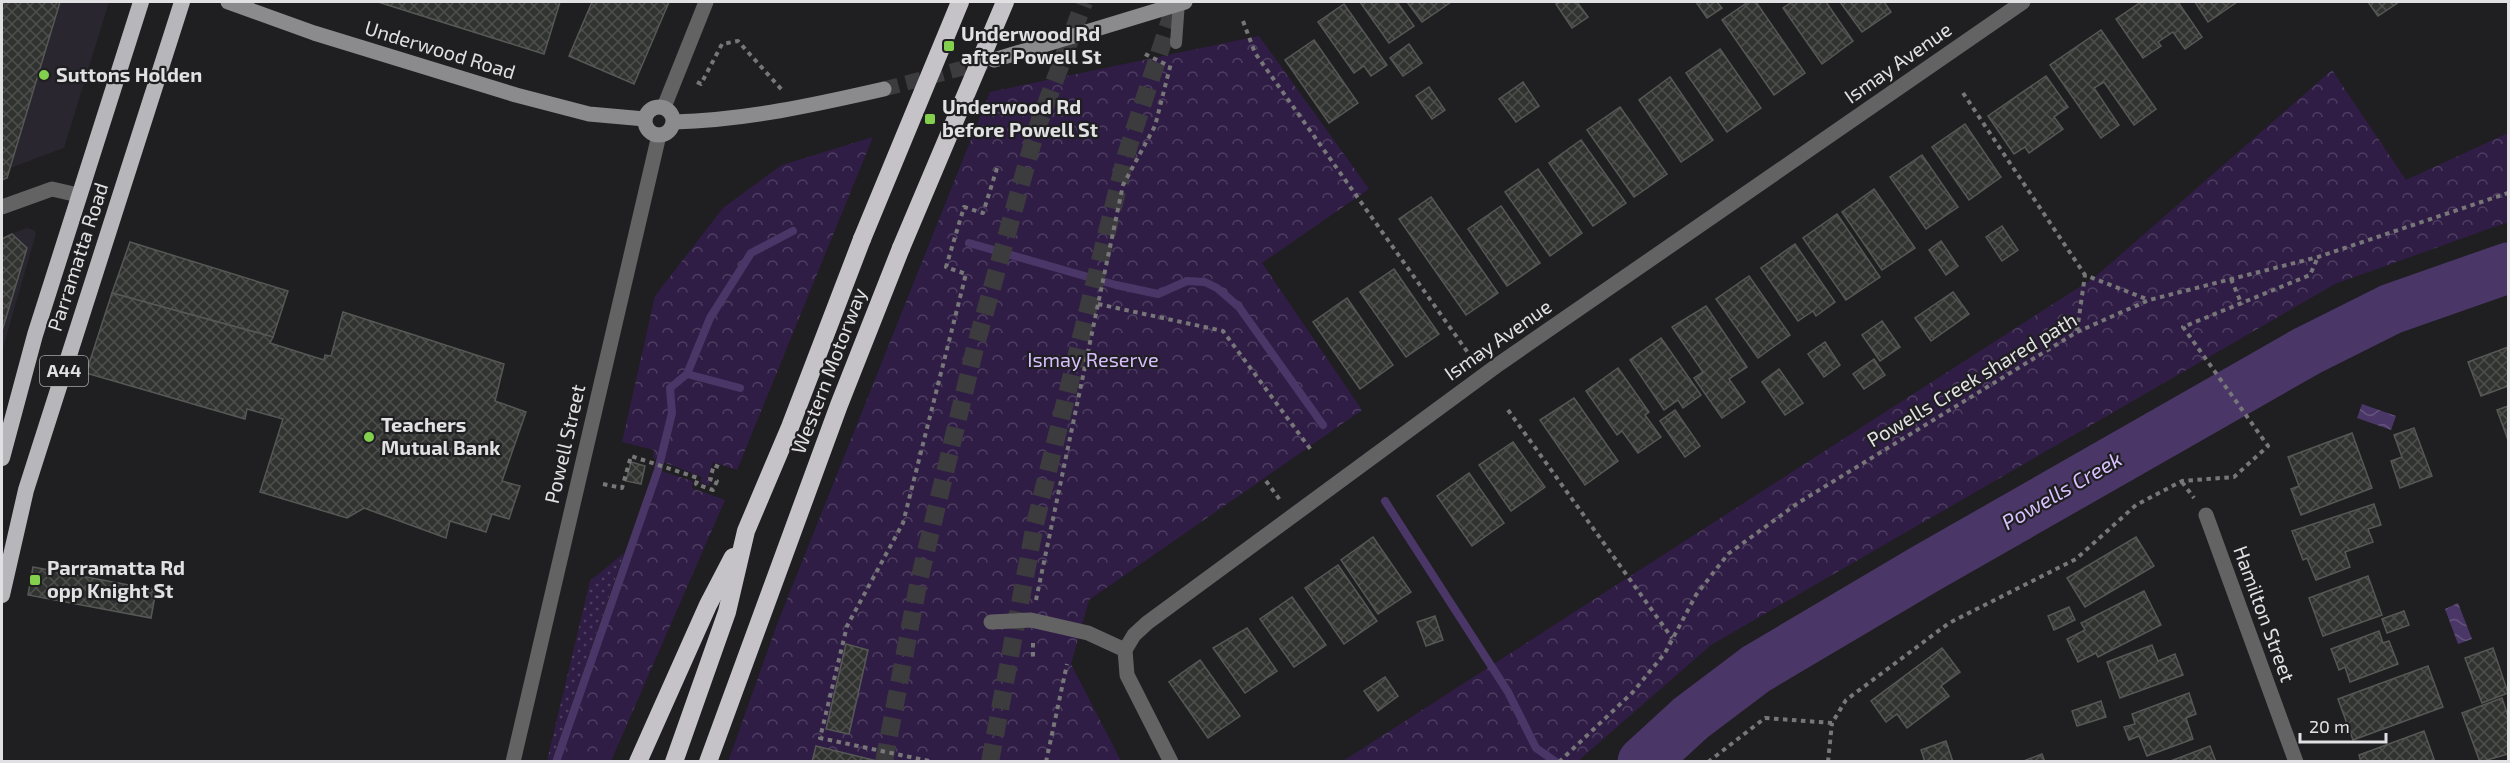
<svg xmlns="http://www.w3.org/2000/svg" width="2510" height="763" font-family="'Exo 2',sans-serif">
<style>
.built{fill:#29262f}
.grass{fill:url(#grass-dots)}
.forest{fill:url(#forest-crowns)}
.water{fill:url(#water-waves)}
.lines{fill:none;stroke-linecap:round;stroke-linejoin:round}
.stream{stroke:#4b3767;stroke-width:8}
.river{stroke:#4b3767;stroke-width:51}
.building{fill:url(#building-cross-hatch);stroke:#565855;stroke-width:1.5}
.secondary-tunnel{stroke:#3c3b3e;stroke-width:15;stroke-dasharray:15 8;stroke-linecap:butt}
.motorway-tunnel{stroke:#3c3b3e;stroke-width:18;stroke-dasharray:18 9;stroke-linecap:butt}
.path{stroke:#777678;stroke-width:4;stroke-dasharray:4.5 4.5;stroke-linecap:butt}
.service{stroke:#636364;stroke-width:12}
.minor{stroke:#636364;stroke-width:15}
.tertiary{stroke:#636364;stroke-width:15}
.secondary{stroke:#8b8a8c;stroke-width:15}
.trunk{stroke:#b7b6ba;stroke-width:16}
.motorway{stroke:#c5c3c8;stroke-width:18}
.motorway-bridge{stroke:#c5c3c8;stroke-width:18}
.poi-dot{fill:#83d04e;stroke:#1f1e21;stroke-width:2}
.labels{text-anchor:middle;stroke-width:4.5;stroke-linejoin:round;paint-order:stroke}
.shield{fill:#1f1e21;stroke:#a7a6a8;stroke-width:1.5}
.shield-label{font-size:18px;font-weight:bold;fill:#e1e0e2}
.poi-label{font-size:20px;font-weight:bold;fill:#e1e0e2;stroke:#1f1e21;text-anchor:start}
.street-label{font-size:20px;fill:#e1e0e2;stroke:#1f1e21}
.park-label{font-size:20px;fill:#d7befd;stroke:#1f1e21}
.water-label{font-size:21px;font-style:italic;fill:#d9c0ff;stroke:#1f1e21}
</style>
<defs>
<pattern id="grass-dots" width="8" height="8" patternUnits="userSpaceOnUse" patternTransform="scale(1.5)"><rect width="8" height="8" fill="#301d46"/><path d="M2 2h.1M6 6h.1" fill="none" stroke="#4e3e60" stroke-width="1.8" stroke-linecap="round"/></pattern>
<pattern id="forest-crowns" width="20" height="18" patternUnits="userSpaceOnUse" patternTransform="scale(1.5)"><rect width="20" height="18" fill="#301d46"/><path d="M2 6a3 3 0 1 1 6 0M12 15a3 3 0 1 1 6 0" fill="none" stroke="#4e3e60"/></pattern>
<pattern id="water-waves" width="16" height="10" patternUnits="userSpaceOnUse" patternTransform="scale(1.5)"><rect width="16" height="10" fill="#4b3767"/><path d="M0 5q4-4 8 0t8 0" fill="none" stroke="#65547c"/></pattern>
<pattern id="building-cross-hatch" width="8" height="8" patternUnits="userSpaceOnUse" patternTransform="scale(1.5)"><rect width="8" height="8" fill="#313330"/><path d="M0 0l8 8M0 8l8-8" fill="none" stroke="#4f504e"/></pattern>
</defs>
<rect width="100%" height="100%" fill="#1f1e21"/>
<g class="built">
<polygon points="2,2 109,2 64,148 2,171"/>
<polygon points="27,228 34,230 36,234 2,351 2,237"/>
</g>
<polygon class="grass" points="624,553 552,761 547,761 590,581"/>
<g class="forest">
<polygon points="1259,36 1369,189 1262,263 1362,410 1089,600 1071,664 1121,761 728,762 776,627 990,92"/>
<polygon points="2332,70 2406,180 2508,133 2508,222 2335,284 1711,645 1578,761 1343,761 2095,277"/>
<polygon points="873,137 737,470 713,462 707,480 711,481 709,486 700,482 702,477 653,458 654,450 622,442 655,296 723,208 782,165"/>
<polygon points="661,471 693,481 692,488 725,500 611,761 558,761"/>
</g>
<g class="water">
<polygon points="2362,404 2396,416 2391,430 2357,418"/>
<polygon points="2458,603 2472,639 2458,644 2445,609"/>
</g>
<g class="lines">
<g class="stream">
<polyline points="969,243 1116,285 1158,294 1187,281 1205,282 1217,288 1239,307 1323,425"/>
<polyline points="687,374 740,388"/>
<polyline points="1385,501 1508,692 1536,748 1556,762"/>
<polyline points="556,762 658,470 672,413 670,388 687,374 710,318 751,253 793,231"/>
</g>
<polyline class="river" points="1643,762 1691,718 1756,669 1925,569 2307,351 2391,309 2508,268"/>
</g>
<g class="building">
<polygon points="2,2 60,2 7,178 2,180"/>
<polygon points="378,2 560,2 544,54"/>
<polygon points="592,2 669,2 634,84 569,56"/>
<polygon points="1360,2 1397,2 1414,26 1389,43"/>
<polygon points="1407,2 1451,2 1422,22"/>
<polygon points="1560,2 1577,2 1588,17 1572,28 1556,4"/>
<polygon points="1696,2 1717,2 1722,8 1707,18"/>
<polygon points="1748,2 1756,2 1805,73 1774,95 1722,20"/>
<polygon points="1792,2 1826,2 1853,41 1822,64 1783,8"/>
<polygon points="1840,2 1884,2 1891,12 1862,32"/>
<polygon points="2141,2 2178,2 2202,37 2185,49 2173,32 2158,42 2161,46 2143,58 2116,19"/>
<polygon points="2195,2 2237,2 2208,22"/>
<polygon points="2368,2 2399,2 2378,16"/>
<polygon points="1344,4 1387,65 1371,76 1364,66 1354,73 1318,22"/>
<polygon points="2101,30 2156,109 2134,125 2104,82 2094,88 2119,125 2101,138 2050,65"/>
<polygon points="1314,40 1358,103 1329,123 1285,60"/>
<polygon points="1409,44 1422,63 1403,76 1390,58"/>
<polygon points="1720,49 1761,108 1727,132 1686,73"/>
<polygon points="2046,76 2068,107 2054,117 2063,129 2029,153 2025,147 2014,154 1988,116"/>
<polygon points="1670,77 1713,140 1681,162 1639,100"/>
<polygon points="1523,82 1539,106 1516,122 1499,99"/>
<polygon points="1429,87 1445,110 1432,119 1416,96"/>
<polygon points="1620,107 1667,174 1634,197 1587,130"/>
<polygon points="1965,124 2001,177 1969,200 1932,147"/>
<polygon points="1581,140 1626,203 1593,226 1549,163"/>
<polygon points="1922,155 1958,207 1926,229 1890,177"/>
<polygon points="1538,169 1582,233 1550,256 1505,192"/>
<polygon points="1874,189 1915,248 1882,270 1842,212"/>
<polygon points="1431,197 1498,293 1466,315 1399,219"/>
<polygon points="1501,206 1540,263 1507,286 1468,229"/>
<polygon points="1837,214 1880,277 1846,300 1803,238"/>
<polygon points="2002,226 2018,250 2002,261 1986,237"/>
<polygon points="12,234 27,248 2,331 2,239"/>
<polygon points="1941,241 1958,266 1946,275 1929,250"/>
<polygon points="130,242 288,291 273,337 112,293"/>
<polygon points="1795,244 1835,302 1816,316 1813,311 1798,321 1761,268"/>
<polygon points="1394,269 1439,334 1406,357 1360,292"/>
<polygon points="1749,276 1790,335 1758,358 1716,299"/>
<polygon points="1953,292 1969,314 1931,341 1915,318"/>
<polygon points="112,293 273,337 270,343 324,360 325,355 331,356 343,312 504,364 495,401 526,412 502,481 520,486 509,519 492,514 486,532 450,521 446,538 364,508 347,518 260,492 283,419 247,409 245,419 86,373"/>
<polygon points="1347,298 1393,365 1360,389 1313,322"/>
<polygon points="1706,306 1747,367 1729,379 1745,402 1722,418 1694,378 1703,372 1672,327"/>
<polygon points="1882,321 1900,347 1880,361 1862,335"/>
<polygon points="1661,338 1701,395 1683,408 1678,400 1664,410 1630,360"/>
<polygon points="1825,342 1840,365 1824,377 1808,354"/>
<polygon points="2508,347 2508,386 2481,396 2468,362"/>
<polygon points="1874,359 1885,375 1864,389 1853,374"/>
<polygon points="1618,368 1649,412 1645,415 1661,437 1638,453 1622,431 1617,435 1586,391"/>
<polygon points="1779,369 1803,403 1785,415 1762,382"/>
<polygon points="1574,398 1618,461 1585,485 1540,420"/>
<polygon points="2508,406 2508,440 2497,410"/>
<polygon points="1675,410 1700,446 1685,457 1660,421"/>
<polygon points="2414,428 2432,476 2400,488 2391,461 2402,457 2394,435"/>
<polygon points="2352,433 2372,488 2301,515 2291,489 2299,486 2288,457"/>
<polygon points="1513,442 1545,487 1511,511 1479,465"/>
<polygon points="631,462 645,466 641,484 626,481"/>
<polygon points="1469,473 1504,523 1472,546 1437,496"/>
<polygon points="2374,504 2381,525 2368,529 2373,542 2345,552 2350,567 2316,580 2307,558 2303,560 2292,531"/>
<polygon points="1373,537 1411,592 1378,614 1341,560"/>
<polygon points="2136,537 2154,566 2085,607 2067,578"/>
<polygon points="1338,565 1377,621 1344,644 1305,588"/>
<polygon points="33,567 156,590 151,618 28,595"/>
<polygon points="2368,576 2382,615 2323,636 2309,598"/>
<polygon points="2144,591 2161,625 2098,657 2096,653 2078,662 2067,639 2085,630 2081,623"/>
<polygon points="1292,597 1326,645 1294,667 1260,619"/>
<polygon points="2069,607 2075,620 2054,630 2048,616"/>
<polygon points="2404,611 2409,625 2387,633 2382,619"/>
<polygon points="1435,616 1443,640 1426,646 1417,622"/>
<polygon points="1247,628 1277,671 1245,693 1213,648"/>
<polygon points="2379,631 2383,643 2389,641 2398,664 2350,682 2345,667 2339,670 2331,649"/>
<polygon points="846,644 868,650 849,734 826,729"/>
<polygon points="2152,645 2158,661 2175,654 2183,675 2120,698 2107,662"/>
<polygon points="1942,648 1960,672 1941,686 1949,696 1907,728 1897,714 1886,722 1871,701"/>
<polygon points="2493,648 2508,693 2482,703 2465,658"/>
<polygon points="1200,660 1240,716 1208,738 1169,682"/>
<polygon points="2428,666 2443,707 2353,740 2338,699"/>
<polygon points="1385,677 1398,696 1378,711 1364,691"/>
<polygon points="2189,693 2196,714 2186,718 2193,739 2147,756 2139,736 2129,740 2124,727 2135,724 2132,714"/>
<polygon points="2502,698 2508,716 2508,754 2480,762 2462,713"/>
<polygon points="2101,701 2106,717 2077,726 2072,711"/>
<polygon points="2424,731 2435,762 2361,762 2359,755"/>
<polygon points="1946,741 1953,762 1925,762 1921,750"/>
<polygon points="816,746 881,762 812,762"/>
<polygon points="2210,746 2216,762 2168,762"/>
<polygon points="2042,754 2045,762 2021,762"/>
</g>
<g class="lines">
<polyline class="secondary-tunnel" points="884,89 986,62"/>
<g class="motorway-tunnel">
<polyline points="884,762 918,585 975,348 1036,131 1084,2"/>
<polyline points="990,762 1035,524 1126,155 1176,2"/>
</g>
<g class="path">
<polyline points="1243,21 1255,53 1471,357"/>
<polyline points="1145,54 1169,66"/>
<polyline points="697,82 701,84 722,44 738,41 782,90"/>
<polyline points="1963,93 2085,275 2149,300"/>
<polyline points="2231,279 2242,305"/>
<polyline points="1098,304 1223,331 1311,450"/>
<polyline points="2077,331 2085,275"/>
<polyline points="1508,410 1672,638"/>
<polyline points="1266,481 1280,500"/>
<polyline points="2182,482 2194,498"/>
<polyline points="603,484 622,488 631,456 698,478 696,484 713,490 717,481 710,479 714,465 721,468"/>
<polyline points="1036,600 1123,185 1155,126 1171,63"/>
<polyline points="1033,643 1033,660"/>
<polyline points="929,761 820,738 847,626 903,523 966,274 946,267 964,207 983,213 998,165"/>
<polyline points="1046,762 1067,664"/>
<polyline points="1559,762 1633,692 1665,653 1696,595 1728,554 1798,503 2077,332 2149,300 2318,257 2508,193"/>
<polyline points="1708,762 1765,718 1832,723 1846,700 1949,623 2076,559 2136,505 2182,481 2234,477 2268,446 2183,327 2310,275 2318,257"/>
<polyline points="1828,762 1832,723"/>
</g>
<polyline class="service" points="1176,43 1179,2"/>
<g class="minor">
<polyline points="664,107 706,2"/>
<polyline points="2206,515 2296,762"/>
<polyline points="991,622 1031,620 1088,633 1125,650"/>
<polyline points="1125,650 1134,635 1147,623 1499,364 2023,2"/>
<polyline points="1125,650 1127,675 1171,762"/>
<polyline points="513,762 659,135"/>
</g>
<polyline class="tertiary" points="2,207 52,189 78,195"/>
<g class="secondary">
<polyline points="228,2 314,33 516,95 589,114 645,119"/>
<polyline points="994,60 1185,2"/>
<circle cx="659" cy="121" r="14"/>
<path d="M674 122C746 120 814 105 884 89"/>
</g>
<g class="trunk">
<polyline points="2,458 35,335 141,2"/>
<polyline points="2,595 26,490 182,2"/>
</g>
<g class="motorway">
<polyline points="638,762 708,605 733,557"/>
<polyline points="674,762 727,612 746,531 790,427 862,239"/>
<polyline points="708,762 839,405 901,248"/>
</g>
<g class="motorway-bridge">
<polyline points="862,239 960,2"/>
<polyline points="901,248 1005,2"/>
</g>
</g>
<g class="poi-dot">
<rect x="943" y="40" width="12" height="12" rx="3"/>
<circle cx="44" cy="75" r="6"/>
<rect x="924" y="113" width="12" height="12" rx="3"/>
<circle cx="369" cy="437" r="6"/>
<rect x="29" y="574" width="12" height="12" rx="3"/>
</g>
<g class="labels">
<rect class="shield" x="40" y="356" width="48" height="30" rx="4.5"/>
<g class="shield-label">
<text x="64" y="377">A44</text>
</g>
<g class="poi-label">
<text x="961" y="41">Underwood Rd<tspan x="961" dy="23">after Powell St</tspan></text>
<text x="56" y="82">Suttons Holden</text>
<text x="942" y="114">Underwood Rd<tspan x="942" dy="23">before Powell St</tspan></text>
<text x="381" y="432">Teachers<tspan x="381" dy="23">Mutual Bank</tspan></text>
<text x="47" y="575">Parramatta Rd<tspan x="47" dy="23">opp Knight St</tspan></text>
</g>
<g class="street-label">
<text transform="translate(440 50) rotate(17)" y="7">Underwood Road</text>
<text transform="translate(1898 63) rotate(-35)" y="7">Ismay Avenue</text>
<text transform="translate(78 257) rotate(-72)" y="7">Parramatta Road</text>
<text transform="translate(1498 340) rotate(-35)" y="7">Ismay Avenue</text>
<text transform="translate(829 371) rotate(-69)" y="7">Western Motorway</text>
<text transform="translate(1972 380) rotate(-31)" y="7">Powells Creek shared path</text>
<text transform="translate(565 444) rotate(-77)" y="7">Powell Street</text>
<text transform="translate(2264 614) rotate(70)" y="7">Hamilton Street</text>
</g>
<g class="park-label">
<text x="1093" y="367">Ismay Reserve</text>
</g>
<g class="water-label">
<text transform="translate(2062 491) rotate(-30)" y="7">Powells Creek</text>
</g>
</g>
<rect width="2510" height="763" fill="none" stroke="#e1e0e2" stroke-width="6"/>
<path d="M2300 733v9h86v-9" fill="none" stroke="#e1e0e2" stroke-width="3"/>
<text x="2309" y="733" font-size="18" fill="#e1e0e2" stroke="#1f1e21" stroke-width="4.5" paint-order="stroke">20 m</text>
</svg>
